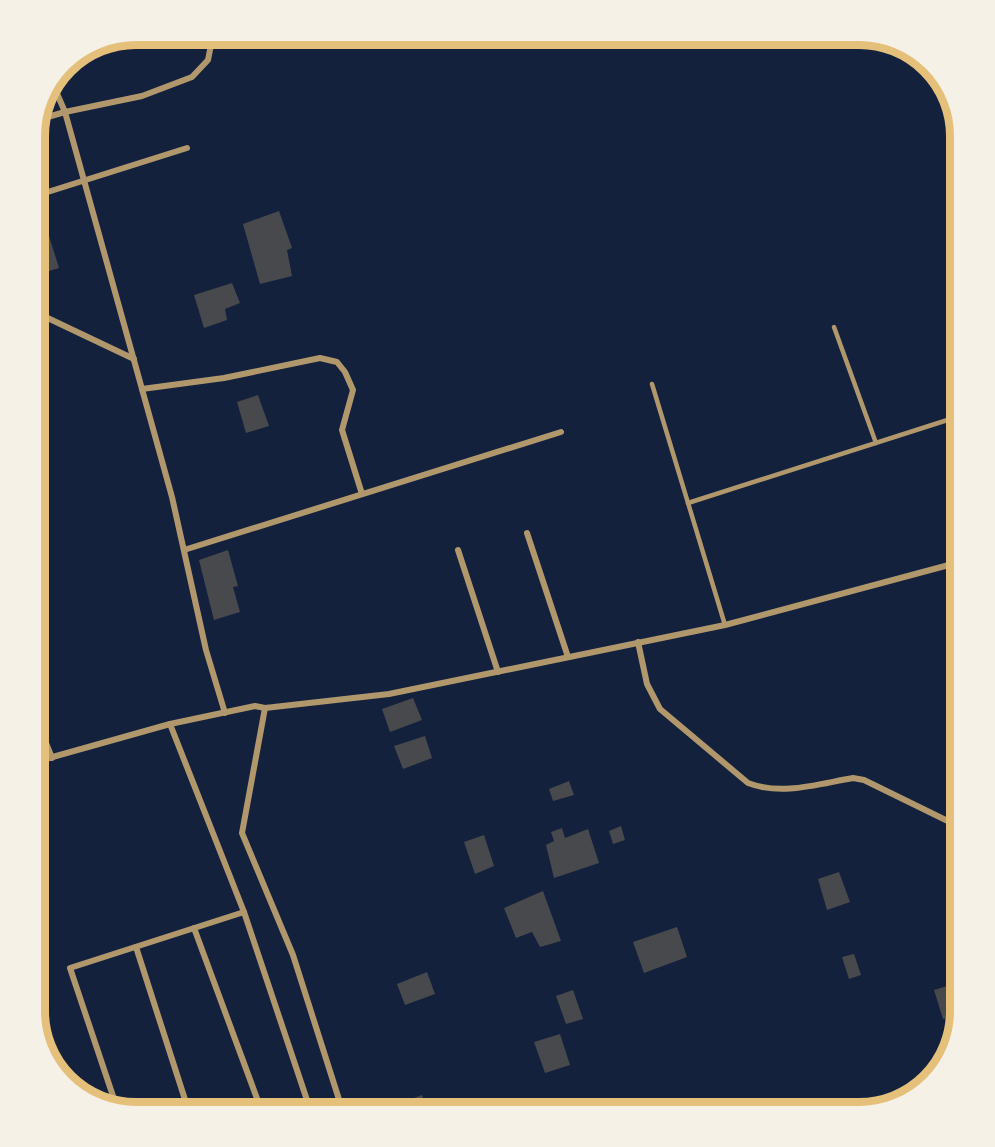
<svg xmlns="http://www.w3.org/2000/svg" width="995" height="1147" font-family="Arial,sans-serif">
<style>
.building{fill:#48494c}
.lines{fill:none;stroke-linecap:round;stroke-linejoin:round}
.service{stroke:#b1986c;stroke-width:4.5}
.minor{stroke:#b1986c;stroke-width:6}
.rim{fill:none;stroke:#e5c07b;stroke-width:8}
</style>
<rect width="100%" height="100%" fill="#14213d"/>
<g class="building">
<polygon points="279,211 292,248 287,250 292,276 260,284 243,224"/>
<polygon points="49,236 59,268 35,275 35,241"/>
<polygon points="232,283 240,303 225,309 227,320 204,328 194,295"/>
<polygon points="258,395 269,426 246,433 237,402"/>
<polygon points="228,550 238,586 233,587 240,612 214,620 199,560"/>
<polygon points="413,698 422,720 390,732 382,709"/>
<polygon points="425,736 432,758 403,769 394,746"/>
<polygon points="569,781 574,795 553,801 549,789"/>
<polygon points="621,826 625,840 613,844 609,831"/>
<polygon points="562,828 565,838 588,829 599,863 554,878 546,845 554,841 551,832"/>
<polygon points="484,835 494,866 475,874 464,842"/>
<polygon points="839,872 850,902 827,910 818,879"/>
<polygon points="543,891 561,941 540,947 532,932 516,938 504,908"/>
<polygon points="677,927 687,957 644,973 633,942"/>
<polygon points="854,954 861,975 849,979 842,957"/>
<polygon points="427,972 435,994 405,1005 397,984"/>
<polygon points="954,984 960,1005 960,1015 943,1019 934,990"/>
<polygon points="573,990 583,1019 566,1024 556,996"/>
<polygon points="560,1034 570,1065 545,1073 534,1042"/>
<polygon points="422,1095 428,1112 386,1112 385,1109"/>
</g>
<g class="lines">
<g class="service">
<polyline points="834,327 876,443"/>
<polyline points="652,384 725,625"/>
<polyline points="688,503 960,416"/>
</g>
<g class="minor">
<polyline points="52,82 65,112 172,497 206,650 225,713"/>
<polyline points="37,120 65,112 142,96 192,77 208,60 213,35"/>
<polyline points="35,196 187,148"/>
<polyline points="35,312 134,359"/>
<polyline points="142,389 224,378 320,358 337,362 345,372 353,390 342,430 362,494"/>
<polyline points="527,533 568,657"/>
<polyline points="184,550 561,432"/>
<polyline points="458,550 498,672"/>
<path d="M638 642 647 684 660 709 748 783C782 796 818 784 853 778L864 780 960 827"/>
<polyline points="265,708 242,833 293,955 343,1112"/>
<polyline points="35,716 52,758"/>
<polyline points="170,724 244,912 311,1112"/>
<polyline points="35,762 170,724 255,706 265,708 389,694 725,625 960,562"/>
<polyline points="194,928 262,1112"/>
<polyline points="136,947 189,1112"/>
<polyline points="117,1108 70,968 244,912"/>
</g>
</g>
<path d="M0 0H995V1147H0ZM136 45H859A91 91 0 0 1 950 136V1011A91 91 0 0 1 859 1102H136A91 91 0 0 1 45 1011V136A91 91 0 0 1 136 45Z" fill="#f6f1e7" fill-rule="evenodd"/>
<path class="rim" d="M136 45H859A91 91 0 0 1 950 136V1011A91 91 0 0 1 859 1102H136A91 91 0 0 1 45 1011V136A91 91 0 0 1 136 45Z"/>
</svg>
